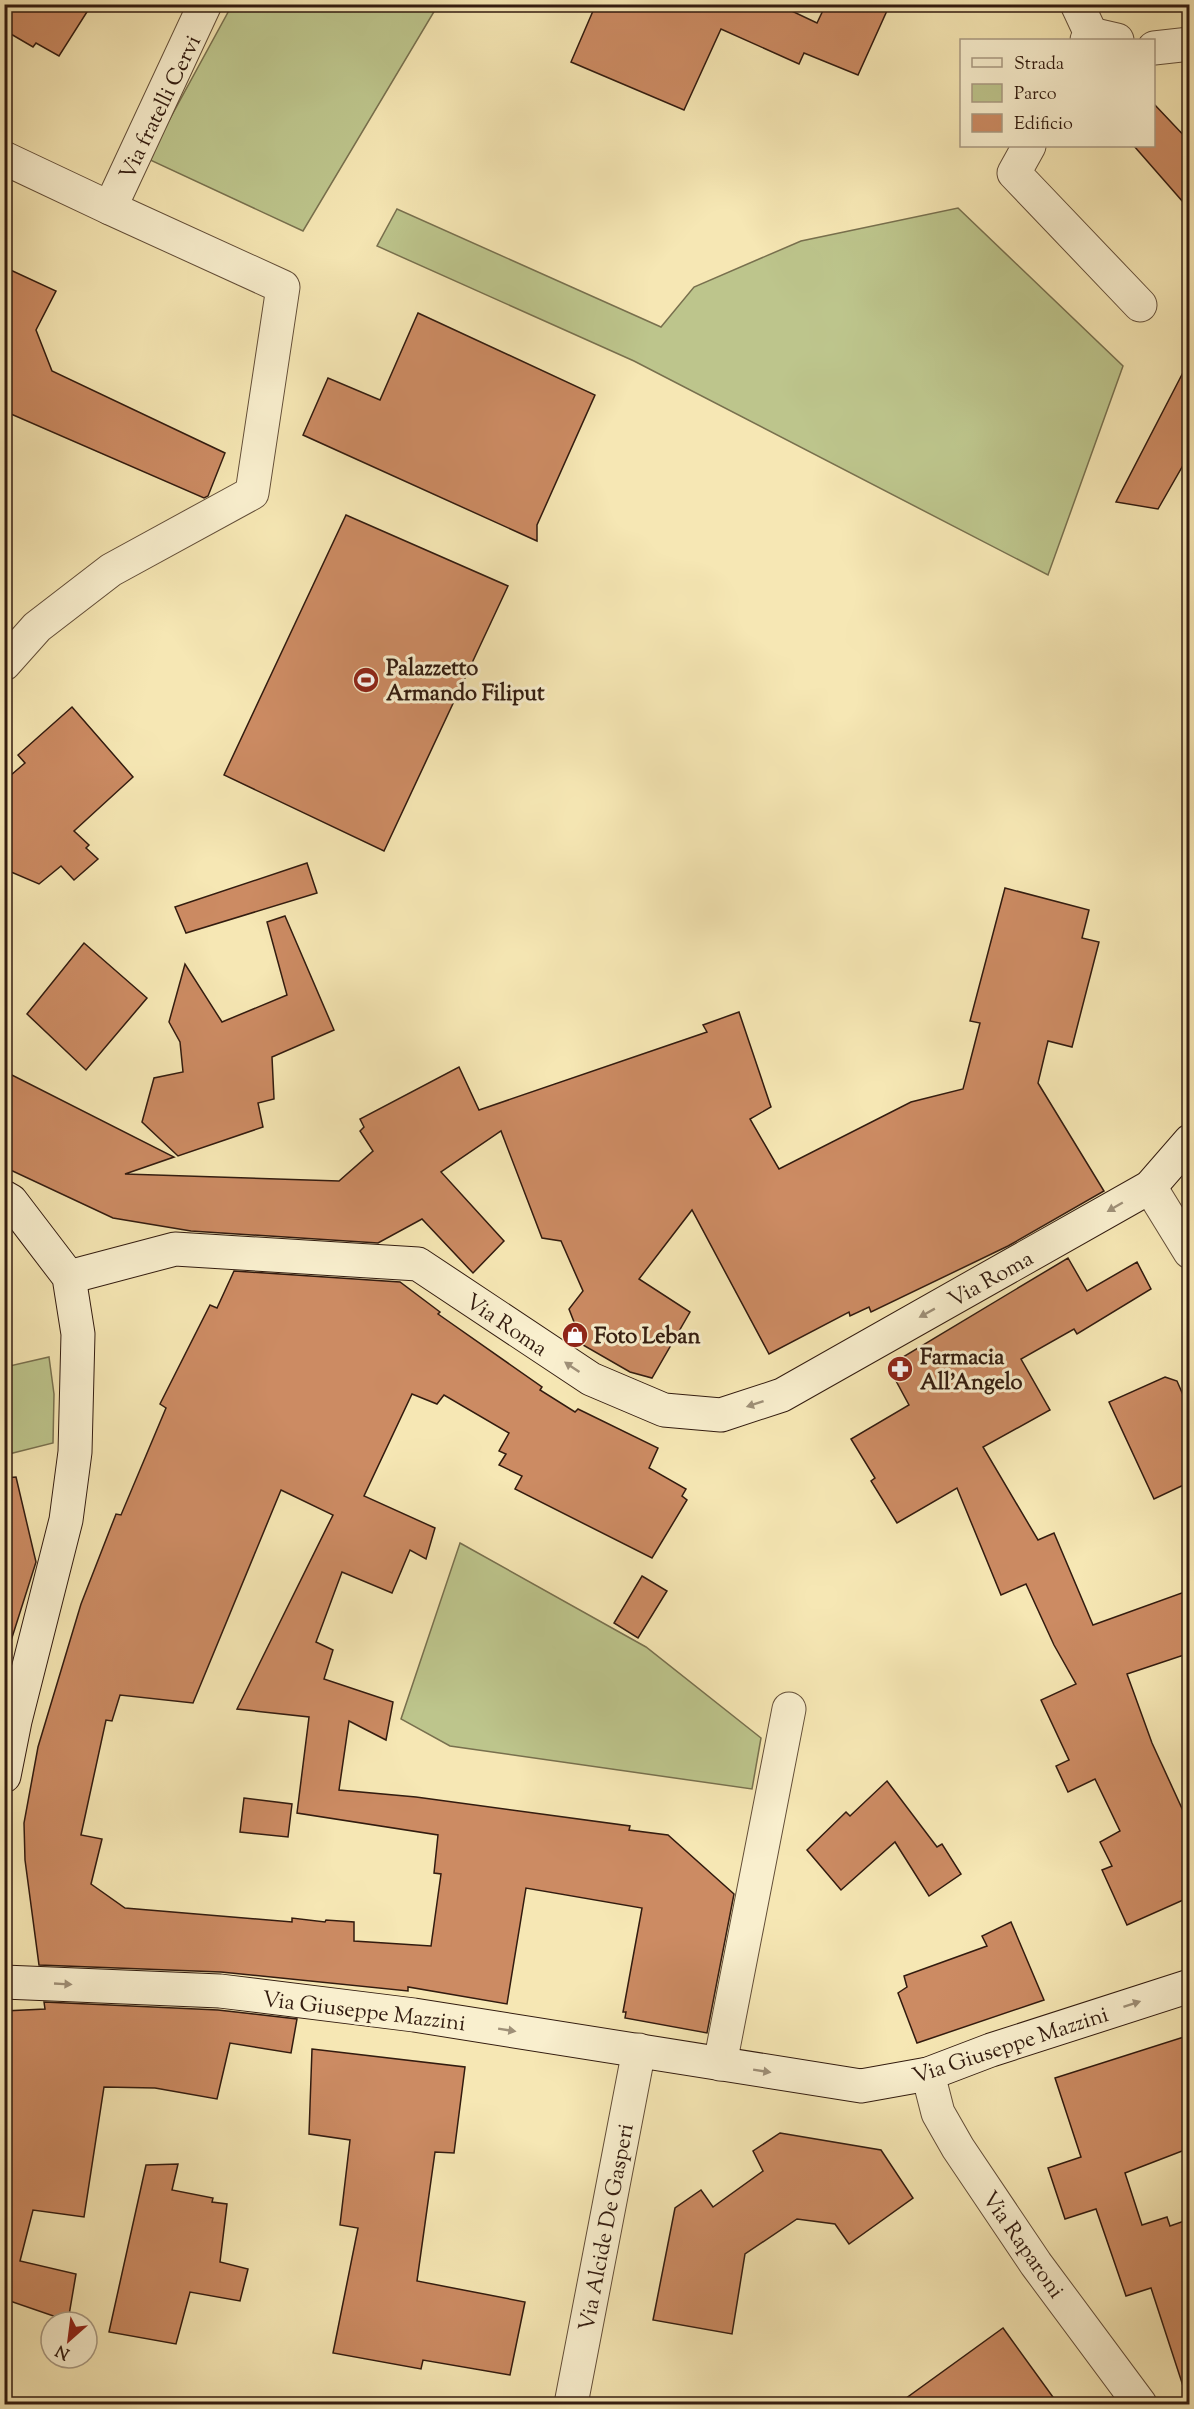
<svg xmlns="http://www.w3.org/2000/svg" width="1194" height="2409" font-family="'Sorts Mill Goudy',serif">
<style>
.green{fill:#bdc58c;stroke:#78704e;stroke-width:1.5}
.building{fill:#cc8b63;stroke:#321b0f;stroke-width:1.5;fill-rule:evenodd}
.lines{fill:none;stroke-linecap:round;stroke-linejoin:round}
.street-casing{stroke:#634e38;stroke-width:35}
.secondary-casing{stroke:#321b0f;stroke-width:35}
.street{stroke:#f9efce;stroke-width:33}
.secondary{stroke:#f9efce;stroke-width:33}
.oneway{fill:#9f9078}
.labels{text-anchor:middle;stroke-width:6;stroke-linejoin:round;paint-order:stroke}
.street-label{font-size:22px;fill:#321b0f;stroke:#f9efce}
.poi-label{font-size:22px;font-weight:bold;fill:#321b0f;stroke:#f9efce;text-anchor:start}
</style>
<rect width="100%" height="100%" fill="#f6e7b4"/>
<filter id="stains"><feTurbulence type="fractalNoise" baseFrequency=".00333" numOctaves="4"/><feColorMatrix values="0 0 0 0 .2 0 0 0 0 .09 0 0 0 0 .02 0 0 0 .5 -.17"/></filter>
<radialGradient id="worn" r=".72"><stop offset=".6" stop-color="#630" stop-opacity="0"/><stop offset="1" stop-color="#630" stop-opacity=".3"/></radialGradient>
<g class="green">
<polygon points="232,5 438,5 303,231 148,159"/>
<polygon points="958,208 1123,366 1048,575 634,361 377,246 397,209 661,327 694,287 801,241"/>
<polygon points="49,1357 54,1394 53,1443 5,1455 5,1367"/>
<polygon points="460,1543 646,1647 761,1738 752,1789 450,1746 401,1719"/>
</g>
<g class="building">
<polygon points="4,4 92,4 59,56 36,43 33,47 4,30"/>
<polygon points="596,4 777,4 817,23 826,4 890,4 858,75 804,53 799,64 721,29 684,110 571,62"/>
<polygon points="1154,104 1190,142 1190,210 1134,146 1154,146"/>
<polygon points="4,267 56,291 36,330 52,371 225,453 208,496 204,498 4,411"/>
<polygon points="418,313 595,395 537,525 537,541 303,435 328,378 380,400"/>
<polygon points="1190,359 1190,453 1158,509 1116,502"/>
<polygon points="346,515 508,586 384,851 224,775"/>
<polygon points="72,707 133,777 74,831 89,845 86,848 98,859 74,880 61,866 39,884 4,869 4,781 25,763 18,755"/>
<polygon points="307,863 317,893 186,933 175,907"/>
<polygon points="1005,888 1089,910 1082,938 1099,942 1072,1047 1048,1041 1038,1083 1104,1191 1008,1246 871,1312 869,1307 850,1316 849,1312 769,1354 692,1210 639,1279 690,1312 652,1378 630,1372 583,1345 569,1309 583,1291 561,1241 542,1238 501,1131 441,1172 504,1241 473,1273 422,1219 378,1243 191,1231 113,1218 4,1167 4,1071 174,1157 125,1174 339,1181 373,1151 360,1131 364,1127 360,1119 459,1067 479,1110 707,1032 703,1025 739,1012 771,1107 750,1119 779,1169 911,1102 963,1089 980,1023 970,1021"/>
<polygon points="285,916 334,1030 272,1057 274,1099 258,1103 263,1127 178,1156 142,1122 154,1078 183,1072 180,1042 169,1022 185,964 222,1022 287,995 267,922"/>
<polygon points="84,943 147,998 86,1070 27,1014"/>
<polygon points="1068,1258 1087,1291 1137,1262 1151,1289 1077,1334 1074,1329 1021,1359 1050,1410 983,1447 1038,1540 1054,1533 1093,1625 1190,1590 1190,1653 1127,1674 1152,1743 1190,1826 1190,1897 1127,1925 1102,1870 1112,1866 1100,1842 1120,1831 1095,1779 1068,1792 1056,1766 1069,1760 1041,1700 1076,1684 1054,1645 1026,1584 1001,1595 957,1488 897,1523 871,1481 875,1478 851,1439 909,1405 888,1366"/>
<path d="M234 1271 400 1282 440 1312 438 1314 542 1387 540 1390 575 1412 578 1409 658 1448 649 1468 686 1489 682 1496 687 1500 652 1558 515 1489 522 1476 499 1465 506 1454 499 1451 509 1433 444 1395 437 1404 412 1394 364 1496 435 1528 426 1559 410 1550 392 1593 342 1572 316 1642 333 1650 324 1679 393 1702 386 1740 349 1721 339 1790 416 1797 630 1826 629 1830 668 1835 734 1894 707 2033 625 2018 626 2012H623L642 1908 526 1888 507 2004 408 1987V1991L221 1972 39 1965 25 1860 24 1823 38 1747 81 1604 116 1514 121 1515 166 1408 160 1404 210 1305 217 1308ZM281 1490 333 1515 237 1709 309 1717 297 1813 438 1835 434 1873 441 1874 431 1946 354 1941V1922L326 1920 325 1922 292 1918V1922L125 1908 91 1884 102 1839 81 1835 106 1720 112 1721 120 1695 193 1703Z"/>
<polygon points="1165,1377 1177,1381 1190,1411 1190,1482 1154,1499 1109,1402"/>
<polygon points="16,1477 36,1562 10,1644 4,1643 4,1478"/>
<polygon points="642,1576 667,1591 638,1638 614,1623"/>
<polygon points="887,1781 937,1847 942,1844 961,1874 929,1896 895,1842 841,1890 807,1850 846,1812 850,1816"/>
<polygon points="244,1798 292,1804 288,1837 240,1832"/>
<polygon points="1011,1922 1044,2000 917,2043 898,1993 907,1987 904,1976 987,1946 982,1936"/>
<polygon points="44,2002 218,2010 297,2019 291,2053 230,2043 217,2099 155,2088 104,2087 84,2217 33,2210 20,2261 76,2274 68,2321 4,2299 4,2011 45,2009"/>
<polygon points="1190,2035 1190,2148 1125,2173 1142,2225 1167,2217 1170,2226 1190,2219 1190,2388 1184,2389 1151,2288 1126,2296 1096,2209 1065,2219 1048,2168 1081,2157 1055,2078"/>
<polygon points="312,2049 465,2067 454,2153 435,2152 417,2281 525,2302 510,2375 423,2360 421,2369 333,2353 358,2228 340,2225 350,2140 309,2134"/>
<polygon points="780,2133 881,2150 913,2198 849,2244 835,2224 797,2219 745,2254 732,2334 653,2320 675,2208 701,2190 713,2207 763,2171 753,2151"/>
<polygon points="178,2164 172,2190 213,2198 212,2202 227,2204 220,2262 248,2269 240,2301 190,2292 176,2344 109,2332 146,2165"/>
<polygon points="1003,2328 1058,2404 898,2404"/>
</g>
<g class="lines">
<g class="street-casing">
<g id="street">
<polyline points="1077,4 1091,34"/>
<polyline points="1087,40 1091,34 1117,40"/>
<polyline points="1154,48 1190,44"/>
<polyline points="1029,146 1014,173 1140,305"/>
<polyline points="4,158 110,208"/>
<polyline points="4,664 37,627 111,570 252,493 283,287 110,208 205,4"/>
<polyline points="1150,1187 1190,1252"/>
<polyline points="720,2064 789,1709"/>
<polyline points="928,2074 938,2113 958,2148 1036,2264 1140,2404"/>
<polyline points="571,2404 639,2050"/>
</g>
</g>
<g class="secondary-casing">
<g id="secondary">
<polyline points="4,1197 11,1201 69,1277 78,1334 75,1452 66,1520 15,1721 4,1776"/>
<polyline points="69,1277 175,1249 418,1264 591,1379 664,1410 721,1415 782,1395 1150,1187 1190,1141"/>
<polyline points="4,1982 220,1991 414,2015 861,2086 928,2074 991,2050 1190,1986"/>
</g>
</g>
<use href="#street" class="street"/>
<use href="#secondary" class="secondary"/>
</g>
<defs><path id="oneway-solid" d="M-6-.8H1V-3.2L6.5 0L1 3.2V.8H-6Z" transform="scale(1.5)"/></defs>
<g class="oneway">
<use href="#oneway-solid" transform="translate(1115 1207) rotate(150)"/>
<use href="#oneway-solid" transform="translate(927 1313) rotate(151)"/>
<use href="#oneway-solid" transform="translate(572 1367) rotate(-146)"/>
<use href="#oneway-solid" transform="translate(755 1404) rotate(162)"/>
<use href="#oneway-solid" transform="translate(63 1984) rotate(3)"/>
<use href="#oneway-solid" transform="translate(1132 2004) rotate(-18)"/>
<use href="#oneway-solid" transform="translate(507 2030) rotate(9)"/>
<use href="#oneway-solid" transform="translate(762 2071) rotate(9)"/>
</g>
<defs>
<g id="stadium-disc" transform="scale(1.35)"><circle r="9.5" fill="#8f2418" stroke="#f9efce"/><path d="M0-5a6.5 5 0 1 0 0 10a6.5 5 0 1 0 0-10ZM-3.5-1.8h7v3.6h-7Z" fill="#fff"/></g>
<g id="shop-disc" transform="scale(1.35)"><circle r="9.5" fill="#8f2418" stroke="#f9efce"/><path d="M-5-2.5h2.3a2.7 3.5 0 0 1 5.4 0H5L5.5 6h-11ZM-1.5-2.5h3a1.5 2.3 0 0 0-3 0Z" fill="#fff"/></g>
<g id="pharmacy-disc" transform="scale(1.35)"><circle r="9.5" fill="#8f2418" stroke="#f9efce"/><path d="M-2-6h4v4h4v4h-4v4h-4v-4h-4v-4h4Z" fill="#fff"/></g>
</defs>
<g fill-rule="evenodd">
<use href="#stadium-disc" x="366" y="680"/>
<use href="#shop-disc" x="575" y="1335"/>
<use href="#pharmacy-disc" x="900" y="1369"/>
</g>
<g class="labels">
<g class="street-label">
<text transform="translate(159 107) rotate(-64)" y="8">Via fratelli Cervi</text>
<text transform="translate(990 1278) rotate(-29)" y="8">Via Roma</text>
<text transform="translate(507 1324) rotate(34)" y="8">Via Roma</text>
<text transform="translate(364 2010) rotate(7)" y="8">Via Giuseppe Mazzini</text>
<text transform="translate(1010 2044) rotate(-18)" y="8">Via Giuseppe Mazzini</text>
<text transform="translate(605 2227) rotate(-79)" y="8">Via Alcide De Gasperi</text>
<text transform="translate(1024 2244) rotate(55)" y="8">Via Raparoni</text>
</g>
<g class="poi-label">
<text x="386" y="675">Palazzetto<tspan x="386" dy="25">Armando Filiput</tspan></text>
<text x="594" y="1343">Foto Leban</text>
<text x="920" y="1364">Farmacia<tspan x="920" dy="25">All'Angelo</tspan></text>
</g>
</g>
<rect width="1194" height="2409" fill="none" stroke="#f6e7b4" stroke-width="24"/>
<rect x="6" y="6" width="1182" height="2397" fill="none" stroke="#321b0f" stroke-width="3"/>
<rect x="12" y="12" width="1170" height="2385" fill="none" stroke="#321b0f" stroke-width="1.5"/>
<rect x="960" y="39" width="195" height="108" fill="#f9efce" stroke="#a99a82" stroke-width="1.5"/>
<rect x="972" y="58" width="30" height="9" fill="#f9efce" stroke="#a99a82" stroke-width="1.5"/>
<text x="1014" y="69" font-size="18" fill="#321b0f">Strada</text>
<rect x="972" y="84" width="30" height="18" fill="#bdc58c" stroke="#a99a82" stroke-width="1.5"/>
<text x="1014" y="99" font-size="18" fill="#321b0f">Parco</text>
<rect x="972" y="114" width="30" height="18" fill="#cc8b63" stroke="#a99a82" stroke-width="1.5"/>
<text x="1014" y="129" font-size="18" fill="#321b0f">Edificio</text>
<g transform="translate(69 2340) rotate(208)"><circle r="28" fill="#f9efce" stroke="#a99a82" stroke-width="1.5"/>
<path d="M0-4.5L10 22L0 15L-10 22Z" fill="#8f2418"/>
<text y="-9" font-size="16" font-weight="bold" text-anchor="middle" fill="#321b0f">N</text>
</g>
<rect width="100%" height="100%" filter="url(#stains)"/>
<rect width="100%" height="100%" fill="url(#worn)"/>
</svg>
